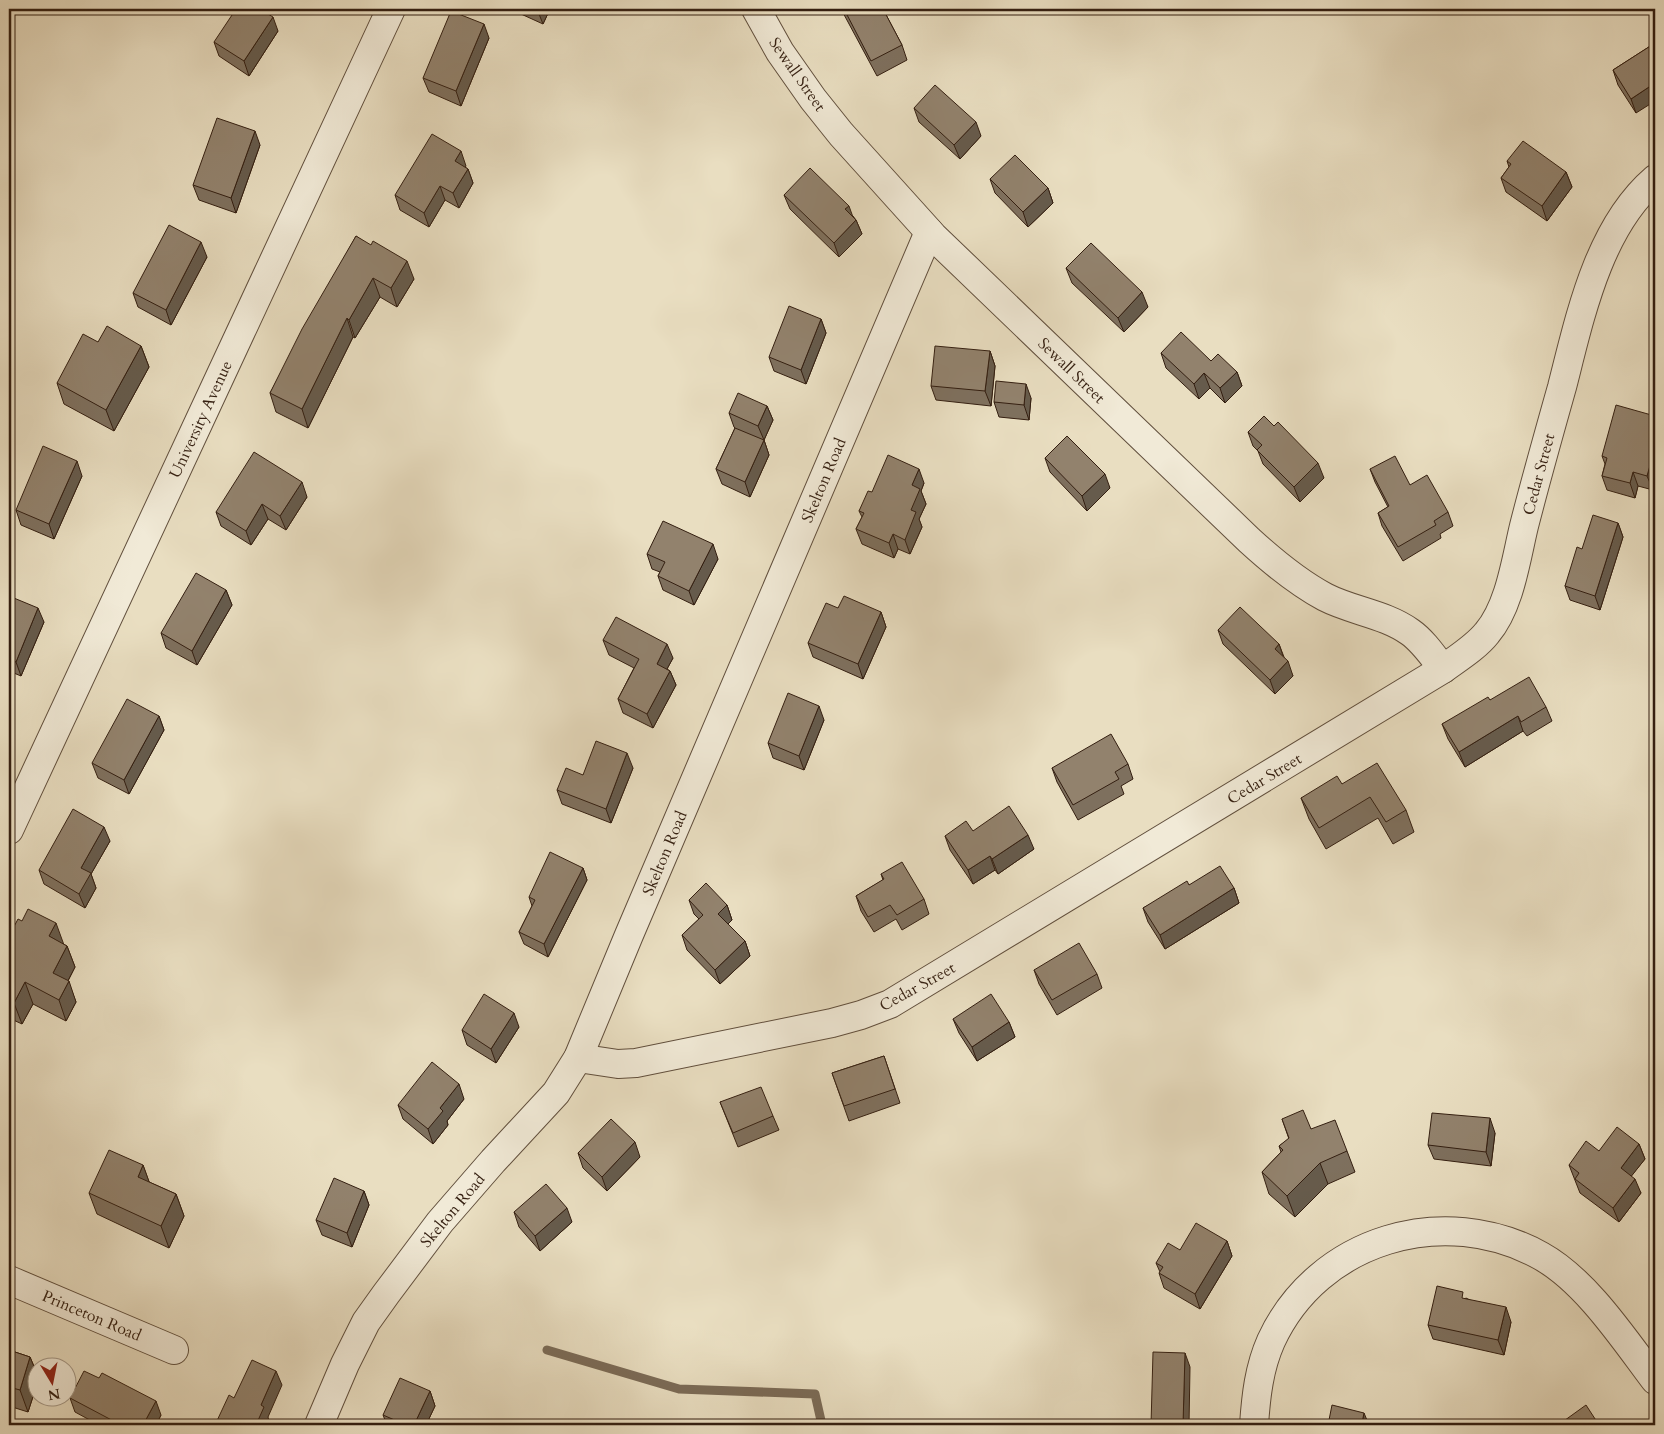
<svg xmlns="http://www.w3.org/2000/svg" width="1664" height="1434" font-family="Cardo,serif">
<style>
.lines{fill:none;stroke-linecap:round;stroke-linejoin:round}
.stream{stroke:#7b6b57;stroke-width:9}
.minor-casing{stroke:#614f3d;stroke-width:30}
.minor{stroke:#f1ead7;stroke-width:28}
.wall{fill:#7e705e;stroke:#341f11}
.shaded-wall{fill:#665b4c;stroke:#341f11}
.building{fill:#92826d;stroke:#341f11}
.labels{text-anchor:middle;stroke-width:4;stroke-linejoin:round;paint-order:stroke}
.street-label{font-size:16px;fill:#341f11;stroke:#f1ead7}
</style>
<rect width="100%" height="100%" fill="#e9dec1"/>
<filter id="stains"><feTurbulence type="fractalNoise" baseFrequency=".004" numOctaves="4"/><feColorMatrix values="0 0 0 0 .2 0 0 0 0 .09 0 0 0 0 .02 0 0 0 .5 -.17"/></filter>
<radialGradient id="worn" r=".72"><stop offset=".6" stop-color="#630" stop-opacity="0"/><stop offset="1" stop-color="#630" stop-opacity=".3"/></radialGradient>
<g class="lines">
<polyline class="stream" points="547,1350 679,1389 815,1394 822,1425"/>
<g class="minor-casing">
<g id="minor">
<path d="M756 9 780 52 813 99 841 134 933 236 1249 540C1273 562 1297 582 1325 597 1352 611 1385 614 1410 632 1423 641 1433 656 1443 669"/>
<polyline points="9,830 391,9"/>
<path d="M578 1058 618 1064 636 1063 832 1023 861 1015 890 1004 1443 669C1458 658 1476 647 1487 633 1510 606 1516 559 1524 526 1536 479 1549 433 1562 387 1580 317 1598 228 1655 179"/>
<polyline points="9,1280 174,1350"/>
<polyline points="319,1425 345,1364 366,1322 386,1294 440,1222 493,1161 556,1093 578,1058 629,935 929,232"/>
<path d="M1254 1425C1256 1396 1259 1368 1271 1341 1318 1239 1444 1202 1541 1256 1586 1281 1624 1339 1655 1380"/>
</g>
</g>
<use href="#minor" class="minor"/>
</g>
<g class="wall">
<polygon points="510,9 550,9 543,24"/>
<polygon points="841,9 883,9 902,45 907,60 877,76"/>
<polygon points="278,31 249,76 219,56 214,42"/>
<polygon points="489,38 461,106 429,92 423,78"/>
<polygon points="1655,43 1636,113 1618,85 1613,70"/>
<polygon points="914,108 981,136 960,159 919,122"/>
<polygon points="260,145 236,213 199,200 193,185"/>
<polygon points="1507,161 1566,172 1572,187 1547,221 1506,192 1501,178 1509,167"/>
<polygon points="466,166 465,167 468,169 473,183 459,208 445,200 429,227 400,210 395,195"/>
<polygon points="990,179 1048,188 1053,203 1028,227 995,193"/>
<polygon points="784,195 853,216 856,220 862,234 839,257 790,209"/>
<polygon points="356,236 414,279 397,307 380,297 355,338 353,337 308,428 276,412 270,393"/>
<polygon points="207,257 171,325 138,307 133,293"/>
<polygon points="1066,268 1148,307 1124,332 1072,283"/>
<polygon points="1655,271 1655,288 1651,276"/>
<polygon points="821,319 826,333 806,384 774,371 769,357"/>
<polygon points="98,342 141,346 149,367 114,431 64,404 57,383"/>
<polygon points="990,351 995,366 991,406 936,400 931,386"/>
<polygon points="1161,353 1211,361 1237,372 1242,386 1225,403 1210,388 1199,399 1166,368"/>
<polygon points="1031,398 1029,420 999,417 994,402"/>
<polygon points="767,406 773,420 764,440 769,455 750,497 722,484 716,469 735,428 734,427 729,413"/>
<polygon points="1655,416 1653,490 1638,486 1635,498 1607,490 1602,476 1605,464 1602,456"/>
<polygon points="1248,432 1324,478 1300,502 1263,464 1258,451 1253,446"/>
<polygon points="1045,458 1110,488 1087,511 1050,472"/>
<polygon points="1370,469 1410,485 1448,512 1453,526 1440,534 1441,538 1403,561 1382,526 1378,513 1388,507 1375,482"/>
<polygon points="82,476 54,539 21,525 16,510"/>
<polygon points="924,483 921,491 926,504 919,519 922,527 910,554 898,549 894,558 862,544 856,529 862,517 859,511 872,492"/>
<polygon points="307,497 286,530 268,519 251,545 221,526 216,512"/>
<polygon points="1618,523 1623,537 1600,610 1570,600 1565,586 1582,549"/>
<polygon points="647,554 718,559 694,605 663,590 658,576 660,572 652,569"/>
<polygon points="226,590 232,605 197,665 166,648 161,633"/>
<polygon points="9,596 44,622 21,676 9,671"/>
<polygon points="838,608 881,612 886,627 863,679 813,657 808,643"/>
<polygon points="1218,630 1279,644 1284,657 1293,676 1275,694 1223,644"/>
<polygon points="603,640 673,658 667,669 670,671 676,685 653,728 623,713 618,699 634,668 609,655"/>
<polygon points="1490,700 1546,707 1552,721 1527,736 1523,731 1465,767 1448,739 1442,724"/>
<polygon points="159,716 164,730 129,794 98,778 92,763"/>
<polygon points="824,720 804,770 773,758 768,743"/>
<polygon points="1128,764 1133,779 1121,786 1124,794 1078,820 1057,782 1052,768"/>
<polygon points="633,768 611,823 562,804 557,790 583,775"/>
<polygon points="1342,784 1406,810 1414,832 1393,844 1378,818 1326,849 1309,819 1301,798"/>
<polygon points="973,831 1034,849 998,874 995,870 973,884 950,850 945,836"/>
<polygon points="110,841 91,874 96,888 85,908 44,884 39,870"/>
<polygon points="583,868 587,880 548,957 524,944 519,932 532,906 529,897"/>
<polygon points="881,874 924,899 929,914 902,930 896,919 874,932 861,911 856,896 883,880"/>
<polygon points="1189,885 1234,888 1239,903 1165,949 1148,922 1143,908"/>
<polygon points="689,900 727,905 732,920 728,924 745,941 750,956 720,984 687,950 682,935 699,919 694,914"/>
<polygon points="9,936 63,944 67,946 75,967 68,981 76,1002 66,1021 33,1004 22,1024 9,1018"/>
<polygon points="1034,970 1097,974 1102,988 1057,1015 1039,984"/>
<polygon points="953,1019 1009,1022 1015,1037 977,1061 959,1033"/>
<polygon points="519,1027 496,1063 467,1045 462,1030"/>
<polygon points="884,1056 900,1103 849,1121 832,1073"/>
<polygon points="464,1099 447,1121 448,1125 433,1144 403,1119 398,1105"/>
<polygon points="720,1102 773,1116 779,1130 738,1147"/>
<polygon points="1282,1119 1311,1129 1347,1151 1355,1172 1328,1184 1295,1217 1269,1194 1262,1172 1281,1152 1279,1146 1289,1139"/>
<polygon points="1495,1133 1491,1166 1434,1159 1428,1145"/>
<polygon points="1639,1144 1645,1159 1631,1176 1641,1193 1619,1222 1580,1193 1569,1165 1599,1151"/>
<polygon points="578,1153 640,1157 607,1191 583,1168"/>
<polygon points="143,1165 149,1182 176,1194 184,1216 169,1248 97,1214 89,1193"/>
<polygon points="364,1191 369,1205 352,1247 322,1235 316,1220"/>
<polygon points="514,1212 572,1222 540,1251 519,1227"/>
<polygon points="1227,1241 1232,1256 1200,1309 1164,1288 1159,1273 1160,1272 1156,1263 1180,1250"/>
<polygon points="1466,1298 1511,1322 1504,1355 1433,1339 1428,1325"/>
<polygon points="9,1350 30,1357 38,1376 38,1381 28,1412 9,1406"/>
<polygon points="430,1391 435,1406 426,1425 387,1425 383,1415"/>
<polygon points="70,1398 161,1415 156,1425 99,1425 75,1412"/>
</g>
<g class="shaded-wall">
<polygon points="537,9 550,9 543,24"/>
<polygon points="273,17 278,31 249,76 244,61"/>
<polygon points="484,24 489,38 461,106 456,91"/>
<polygon points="1655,83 1655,101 1636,113 1631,99"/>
<polygon points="976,122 981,136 960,159 954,145"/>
<polygon points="255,131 260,145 236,213 231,198"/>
<polygon points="461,151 466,166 460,175 455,161"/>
<polygon points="468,169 473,183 459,208 453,193"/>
<polygon points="1566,172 1572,187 1547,221 1542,206"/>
<polygon points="440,186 445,200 429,227 424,213"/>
<polygon points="1048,188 1053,203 1028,227 1023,212"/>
<polygon points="849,206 854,220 845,209"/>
<polygon points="856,220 862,234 839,257 834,243"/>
<polygon points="201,242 207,257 171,325 166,310"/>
<polygon points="407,261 414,279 397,307 391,288"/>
<polygon points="373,278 380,297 355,338 349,320"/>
<polygon points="1142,292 1148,307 1124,332 1118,318"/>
<polygon points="347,318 353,337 308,428 302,409"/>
<polygon points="821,319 826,333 806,384 801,370"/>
<polygon points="141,346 149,367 114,431 106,410"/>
<polygon points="990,351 995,366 991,406 985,391"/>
<polygon points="1237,372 1242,386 1225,403 1220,388"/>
<polygon points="1204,373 1210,388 1199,399 1194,384"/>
<polygon points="1026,384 1031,398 1029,420 1024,405"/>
<polygon points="767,406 773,420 764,440 758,426"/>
<polygon points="764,440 769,455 750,497 745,482"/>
<polygon points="1655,448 1655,481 1653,490 1647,476"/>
<polygon points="77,461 82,476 54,539 49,524"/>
<polygon points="1318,463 1324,478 1300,502 1294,487"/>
<polygon points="919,469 924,483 921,491 926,504 919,519 922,527 910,554 905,540 912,485"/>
<polygon points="1633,472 1638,486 1635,498 1630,483"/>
<polygon points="1105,474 1110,488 1087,511 1082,496"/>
<polygon points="302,482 307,497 286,530 280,516"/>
<polygon points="262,504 268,519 251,545 246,531"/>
<polygon points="1618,523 1623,537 1600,610 1595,596"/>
<polygon points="893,534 898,549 894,558 889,543"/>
<polygon points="713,544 718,559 694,605 689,591"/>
<polygon points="226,590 232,605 197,665 192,651"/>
<polygon points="38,608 44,622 21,676 16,662"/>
<polygon points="881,612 886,627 863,679 858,664"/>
<polygon points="667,644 673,658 662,678 657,664"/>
<polygon points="1279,644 1284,659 1275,649"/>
<polygon points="1288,661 1293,676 1275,694 1270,680"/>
<polygon points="670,671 676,685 653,728 647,714"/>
<polygon points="819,706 824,720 804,770 799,756"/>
<polygon points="159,716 164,730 129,794 124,780"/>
<polygon points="1518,716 1523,731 1465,767 1459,752"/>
<polygon points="627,753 633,768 611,823 606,809"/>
<polygon points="104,827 110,841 91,874 96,888 85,908 79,894 81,868"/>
<polygon points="1028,835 1034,849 998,874 992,859"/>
<polygon points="990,856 995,870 973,884 968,870"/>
<polygon points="583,868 587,880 548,957 544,944"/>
<polygon points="1234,888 1239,903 1165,949 1160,935"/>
<polygon points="727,905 732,920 724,928 718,914"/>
<polygon points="56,923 64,945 49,936"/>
<polygon points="745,941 750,956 720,984 715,970"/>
<polygon points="67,946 75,967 61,994 53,973"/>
<polygon points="69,981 76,1002 66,1021 59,1000"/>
<polygon points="25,982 33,1004 22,1024 14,1003"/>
<polygon points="514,1013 519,1027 496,1063 491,1049"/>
<polygon points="1009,1022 1015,1037 977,1061 972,1047"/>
<polygon points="459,1084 464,1099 447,1121 448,1125 433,1144 428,1129 440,1108"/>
<polygon points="1490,1118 1495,1133 1491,1166 1486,1152"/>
<polygon points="635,1142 640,1157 607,1191 602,1177"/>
<polygon points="1639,1144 1645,1159 1626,1183 1621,1168"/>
<polygon points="1320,1163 1328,1184 1295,1217 1287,1196"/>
<polygon points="143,1165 151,1187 138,1177"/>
<polygon points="1635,1179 1641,1193 1619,1222 1613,1208"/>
<polygon points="364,1191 369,1205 352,1247 347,1233"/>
<polygon points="176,1194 184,1216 169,1248 161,1226"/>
<polygon points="567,1208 572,1222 540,1251 535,1236"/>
<polygon points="1227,1241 1232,1256 1200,1309 1195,1294"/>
<polygon points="1506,1307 1511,1322 1504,1355 1498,1340"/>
<polygon points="1185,1353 1190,1367 1189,1425 1183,1425"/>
<polygon points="30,1357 38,1376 38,1381 28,1412 20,1390"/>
<polygon points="276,1371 282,1385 268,1417 269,1421 268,1425 256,1425 261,1405"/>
<polygon points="430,1391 435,1406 426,1425 414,1425"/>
<polygon points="156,1401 161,1415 156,1425 143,1425"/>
<polygon points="1364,1413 1369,1425 1362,1423"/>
</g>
<g class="building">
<polygon points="236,9 260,9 273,17 244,61 214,42"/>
<polygon points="844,9 883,9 902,45 871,61"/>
<polygon points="451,11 484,24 456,91 423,78"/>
<polygon points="1655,43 1655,83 1631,99 1613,70"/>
<polygon points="935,85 976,122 954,145 914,108"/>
<polygon points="217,118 255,131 231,198 193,185"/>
<polygon points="432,134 461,151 455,161 468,169 453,193 440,186 424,213 395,195"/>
<polygon points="1523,141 1566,172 1542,206 1501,178 1511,164 1507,161"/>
<polygon points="1015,155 1048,188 1023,212 990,179"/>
<polygon points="810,168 849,206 845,209 856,220 834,243 784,195"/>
<polygon points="169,225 201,242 166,310 133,293"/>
<polygon points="356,236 371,245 373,241 407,261 391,288 373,278 349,320 347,318 302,409 270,393 302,329"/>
<polygon points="1091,243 1142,292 1118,318 1066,268"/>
<polygon points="1655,271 1655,280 1651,276"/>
<polygon points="789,306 821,319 801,370 769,357"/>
<polygon points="107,326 141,346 106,410 57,383 83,334 98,342"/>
<polygon points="1181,332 1211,361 1218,354 1237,372 1220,388 1204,373 1194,384 1161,353"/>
<polygon points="935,346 990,351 985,391 931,386"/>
<polygon points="996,381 1026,384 1024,405 994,402"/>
<polygon points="738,393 767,406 758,426 729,413"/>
<polygon points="1616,405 1655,416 1655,448 1647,476 1633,472 1630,483 1602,476 1607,458 1602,456"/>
<polygon points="1264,416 1274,426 1278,422 1318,463 1294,487 1257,450 1262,445 1248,432"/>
<polygon points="735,428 764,440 745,482 716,469"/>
<polygon points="1067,436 1105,474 1082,496 1045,458"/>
<polygon points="43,446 77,461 49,524 16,510"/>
<polygon points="254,452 302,482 280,516 262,504 246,531 216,512"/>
<polygon points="888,455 919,469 912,485 920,489 911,510 916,512 905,540 893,534 889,543 856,529 864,513 859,511 868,491 872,492"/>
<polygon points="1395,456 1410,485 1427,475 1448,512 1434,521 1436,525 1398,547 1378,513 1389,506 1370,469"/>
<polygon points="1593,515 1618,523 1595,596 1565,586 1577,547 1582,549"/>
<polygon points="663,521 713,544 689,591 658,576 665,562 647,554"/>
<polygon points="196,573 226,590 192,651 161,633"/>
<polygon points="9,596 38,608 16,662 9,659"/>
<polygon points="844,596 881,612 858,664 808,643 826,603 838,608"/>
<polygon points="1240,607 1279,644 1275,649 1288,661 1270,680 1218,630"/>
<polygon points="616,617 667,644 657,664 670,671 647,714 618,699 639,659 603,640"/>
<polygon points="1529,677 1546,707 1521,722 1518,716 1459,752 1442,724 1488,697 1490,700"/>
<polygon points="788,693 819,706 799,756 768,743"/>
<polygon points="127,699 159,716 124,780 92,763"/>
<polygon points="1111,734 1128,764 1115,772 1119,779 1073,805 1052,768"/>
<polygon points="596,741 627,753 606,809 557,790 566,768 583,775"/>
<polygon points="1377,763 1406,810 1386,822 1370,797 1319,828 1301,798 1337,776 1342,784"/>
<polygon points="1009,806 1028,835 992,859 990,856 968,870 945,836 966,821 973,831"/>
<polygon points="73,809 104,827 81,868 91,873 79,894 39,870"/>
<polygon points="550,852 583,868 544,944 519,932 535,900 529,897"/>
<polygon points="902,862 924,899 897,915 890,905 868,917 856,896 884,879 881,874"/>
<polygon points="1220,866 1234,888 1160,935 1143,908 1187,881 1189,885"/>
<polygon points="706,883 727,905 718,914 745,941 715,970 682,935 703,915 689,900"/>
<polygon points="28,909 56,923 49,936 67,946 53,973 69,981 59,1000 25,982 14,1003 9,1000 9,936 18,919 22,921"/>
<polygon points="1079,943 1097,974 1052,1000 1034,970"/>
<polygon points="484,994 514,1013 491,1049 462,1030"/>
<polygon points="991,994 1009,1022 972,1047 953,1019"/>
<polygon points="884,1056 895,1089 844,1106 832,1073"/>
<polygon points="432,1062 459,1084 440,1108 443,1111 428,1129 398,1105"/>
<polygon points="761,1087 773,1116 733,1133 720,1102"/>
<polygon points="1303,1110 1311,1129 1335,1120 1347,1151 1320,1163 1287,1196 1262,1172 1283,1150 1279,1146 1289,1138 1282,1119"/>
<polygon points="1432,1113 1490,1118 1486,1152 1428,1145"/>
<polygon points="611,1119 635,1142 602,1177 578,1153"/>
<polygon points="1617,1127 1639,1144 1621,1168 1635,1179 1613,1208 1575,1179 1579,1173 1569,1165 1586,1141 1599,1151"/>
<polygon points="109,1150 143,1165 138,1177 176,1194 161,1226 89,1193"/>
<polygon points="334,1178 364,1191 347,1233 316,1220"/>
<polygon points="546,1184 567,1208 535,1236 514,1212"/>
<polygon points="1196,1223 1227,1241 1195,1294 1159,1273 1163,1267 1156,1263 1168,1243 1180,1250"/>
<polygon points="1437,1286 1463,1292 1462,1298 1506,1307 1498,1340 1428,1325"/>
<polygon points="9,1350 30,1357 20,1390 9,1387"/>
<polygon points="1153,1352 1185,1353 1183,1425 1151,1425"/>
<polygon points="252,1360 276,1371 261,1405 264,1407 256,1425 215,1425 229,1395 234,1398"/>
<polygon points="84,1371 99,1378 102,1373 156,1401 143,1425 121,1425 70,1398"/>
<polygon points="400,1378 430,1391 414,1425 406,1425 383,1415"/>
<polygon points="1332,1405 1364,1413 1362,1423 1371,1425 1328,1425"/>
<polygon points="1586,1405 1599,1425 1563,1425 1561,1423"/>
</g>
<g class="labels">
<g class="street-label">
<text transform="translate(798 74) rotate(55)" y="6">Sewall Street</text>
<text transform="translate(1072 370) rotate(44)" y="6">Sewall Street</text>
<text transform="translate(200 419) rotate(-65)" y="6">University Avenue</text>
<text transform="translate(1538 474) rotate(-75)" y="6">Cedar Street</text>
<text transform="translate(823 480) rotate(-67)" y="6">Skelton Road</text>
<text transform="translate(1264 778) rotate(-31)" y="6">Cedar Street</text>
<text transform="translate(664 853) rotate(-67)" y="6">Skelton Road</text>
<text transform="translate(917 986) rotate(-29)" y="6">Cedar Street</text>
<text transform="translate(452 1210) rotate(-50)" y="6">Skelton Road</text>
<text transform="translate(92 1315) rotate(23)" y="6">Princeton Road</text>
</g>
</g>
<rect width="1664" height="1434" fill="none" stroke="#e9dec1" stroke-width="30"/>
<rect x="10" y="10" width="1644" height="1414" fill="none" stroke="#341f11" stroke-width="2.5"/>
<rect x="15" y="15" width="1634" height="1404" fill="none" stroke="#341f11"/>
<g transform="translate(52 1382) rotate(170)"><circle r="24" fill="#f1ead7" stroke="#a59988"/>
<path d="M0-4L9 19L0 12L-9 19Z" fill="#8f2418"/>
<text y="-8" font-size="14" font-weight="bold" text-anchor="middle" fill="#341f11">N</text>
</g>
<rect width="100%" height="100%" filter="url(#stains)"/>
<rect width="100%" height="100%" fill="url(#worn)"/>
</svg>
